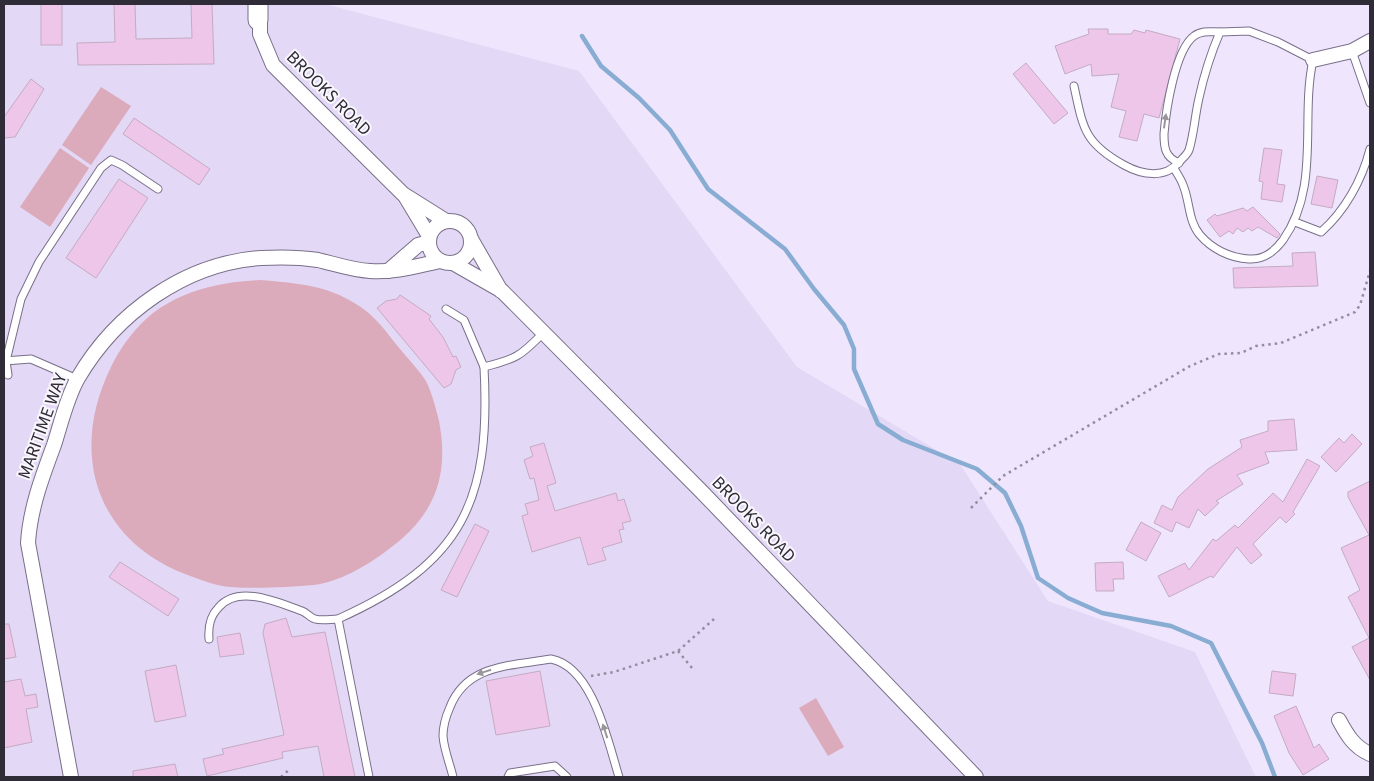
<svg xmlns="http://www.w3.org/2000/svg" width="1374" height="781" font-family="'Source Sans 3',sans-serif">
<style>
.built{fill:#e3d8f5}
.green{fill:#dbaabb}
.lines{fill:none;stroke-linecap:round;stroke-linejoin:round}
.stream{stroke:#89add2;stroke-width:4.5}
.building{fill:#eec6ea;stroke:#c4abc2}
.service-casing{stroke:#796f89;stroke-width:9}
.minor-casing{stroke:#796f89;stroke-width:16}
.secondary-casing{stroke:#796f89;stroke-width:21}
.path{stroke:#948d9f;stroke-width:2.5;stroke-dasharray:2.5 4;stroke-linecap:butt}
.service{stroke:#fff;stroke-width:7}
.minor{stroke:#fff;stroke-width:14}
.secondary{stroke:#fff;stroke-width:19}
.oneway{fill:#98969b}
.labels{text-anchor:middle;stroke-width:4;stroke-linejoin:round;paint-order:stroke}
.street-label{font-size:18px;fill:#302c37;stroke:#f9f7fd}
</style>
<rect width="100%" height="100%" fill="#efe6fe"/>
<polygon class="built" points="4,4 325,4 579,71 797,367 960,464 1048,601 1195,652 1256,777 4,777"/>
<g class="green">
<polygon points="101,87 131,106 91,165 62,145"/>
<polygon points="60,148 89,168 50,227 20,207"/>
<path d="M260 280C294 283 327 285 356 304 374 314 387 333 400 349 408 359 419 370 426 381 432 393 436 409 439 421 450 479 433 518 385 552 366 566 339 582 314 585 290 587 254 589 230 587 215 586 199 579 185 574 95 539 69 452 111 367 122 344 142 318 165 305 195 287 226 282 260 280Z"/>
<polygon points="816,698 844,747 828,756 799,708"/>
</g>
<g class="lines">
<polyline class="stream" points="582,36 601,66 639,98 670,130 708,189 785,249 814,289 844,325 854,349 854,369 878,424 903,440 977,469 1005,493 1021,526 1038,578 1068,598 1102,613 1171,626 1211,643 1262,743 1275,777"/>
</g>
<g class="building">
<rect x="41" y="4" width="21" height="41"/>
<polygon points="114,4 135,4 136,39 192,38 191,4 212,4 214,64 78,65 77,43 115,42"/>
<polygon points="1088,29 1108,29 1108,34 1131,34 1134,30 1145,33 1146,30 1180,39 1159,118 1144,114 1137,141 1119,137 1126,111 1111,107 1119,74 1092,76 1091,64 1065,74 1055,46 1089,34"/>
<polygon points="1026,63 1068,113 1054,124 1013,74"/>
<polygon points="31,79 44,89 15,137 4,138 4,117"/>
<polygon points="134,118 210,169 199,185 123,134"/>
<polygon points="1264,148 1282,150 1277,184 1285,185 1282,202 1261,199 1263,182 1259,181"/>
<polygon points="1317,176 1338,180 1332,208 1311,204"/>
<polygon points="119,179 148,198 96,278 66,258"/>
<polygon points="1253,207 1280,234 1277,238 1258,227 1252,231 1248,228 1243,232 1237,228 1233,234 1229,231 1220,237 1207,220 1215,214 1217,216 1243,208 1247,211"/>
<polygon points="1315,252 1318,286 1234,288 1233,268 1293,266 1292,253"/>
<polygon points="400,295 431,316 429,319 443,337 453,357 456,356 461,367 456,370 451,384 444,388 377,308 386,301 397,299"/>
<polygon points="1294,419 1297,450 1265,452 1269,463 1237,475 1243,484 1216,501 1219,503 1205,516 1198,509 1189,528 1176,522 1172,532 1154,523 1162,505 1172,510 1178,497 1208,469 1242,447 1240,440 1268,431 1268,421"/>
<polygon points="1352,434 1362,444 1336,472 1321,457 1339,438 1344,443"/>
<polygon points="544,443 556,483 547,486 555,511 616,493 618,501 624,499 631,521 622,523 624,529 619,530 622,542 602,548 606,560 588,565 580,537 532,552 522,516 528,514 525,504 539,500 534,478 530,479 524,460 533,456 530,447"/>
<polygon points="1307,459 1320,466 1293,512 1295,514 1286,523 1280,517 1253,544 1262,555 1251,564 1237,547 1213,578 1211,576 1169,597 1158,576 1185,563 1189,570 1213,539 1216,541 1235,525 1238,528 1273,493 1283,502"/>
<polygon points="1370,481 1370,680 1352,647 1369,638 1348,597 1360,590 1341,548 1369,535 1348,497 1348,492"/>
<polygon points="1141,522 1161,533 1146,561 1126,550"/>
<polygon points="475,524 489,531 457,597 441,590"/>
<polygon points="120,562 179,599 168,616 109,577"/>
<polygon points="1123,562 1124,579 1113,579 1114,591 1096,591 1095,563"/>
<polygon points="286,618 292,637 325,632 355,777 324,777 318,746 282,752 283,758 207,776 203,759 224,754 222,749 284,735 263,633 265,624"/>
<polygon points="4,624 9,624 16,657 4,659"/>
<polygon points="240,633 244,654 220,657 217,637"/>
<polygon points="176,665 186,716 155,722 145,671"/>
<polygon points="540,671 550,726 496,735 486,681"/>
<polygon points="1272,671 1296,674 1293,696 1269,693"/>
<polygon points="21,679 25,696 36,694 38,707 26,709 32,742 4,748 4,682"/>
<polygon points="1296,706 1314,748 1319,744 1329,759 1303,775 1289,753 1274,716"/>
<polygon points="175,764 178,777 133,777 133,771"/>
</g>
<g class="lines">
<g class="service-casing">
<g id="service">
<polyline points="1352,51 1370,103"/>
<path d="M1074 86C1083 128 1084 143 1124 165 1142 175 1165 179 1179 162 1182 159 1187 155 1189 150 1194 134 1195 115 1199 98 1204 75 1211 53 1220 32L1249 31 1278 42 1313 60C1300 120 1321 186 1283 240 1274 252 1264 260 1249 259 1230 258 1212 249 1200 235 1188 221 1190 201 1183 185 1181 179 1177 174 1174 168"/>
<path d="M1179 163C1165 157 1164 148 1164 134 1166 110 1175 50 1194 36 1202 30 1211 32 1220 32"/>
<path d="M1295 222 1321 232C1345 211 1362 180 1370 149"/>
<path d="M446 309 464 320 484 367C515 359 520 357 543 333"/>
<polyline points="4,361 31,359 77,379"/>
<polyline points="8,375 6,361 21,299 39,262 101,168 111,160 122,165 158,189"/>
<path d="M209 639C208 626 210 616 219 607 239 584 279 603 302 611 307 613 311 618 315 619 322 621 331 619 338 619"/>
<path d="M369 777 338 619C463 563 491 501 484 367"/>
<path d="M453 777C450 764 444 750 443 736 443 726 446 716 450 707 467 664 511 666 551 659 593 667 608 742 619 777"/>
<polyline points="508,777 510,773 555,766 567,777"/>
</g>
</g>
<g class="minor-casing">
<g id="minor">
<polyline points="260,12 260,34 273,65 403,194 446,221"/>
<polyline points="1313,60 1352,51 1370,41"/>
<polyline points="405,196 429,236"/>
<circle cx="450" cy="242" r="21"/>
<polyline points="471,239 501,291"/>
<polyline points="453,263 502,291 701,491 976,777"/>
<polyline points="388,271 418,245 429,242"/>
<path d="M1339 720C1347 735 1354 747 1370 754"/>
<path d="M71 777 28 543C30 509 42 477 54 445 61 423 67 397 78 378 116 313 185 263 261 258 280 257 299 257 318 260 335 264 352 270 370 271 394 273 417 266 440 261"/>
</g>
</g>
<g class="secondary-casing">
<polyline id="secondary" points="258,4 258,20"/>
</g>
<g class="path">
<polyline points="971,508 1003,476 1190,366 1219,354 1241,353 1256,346 1281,343 1355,312 1360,305 1370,271"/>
<polyline points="678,651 692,668"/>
<polyline points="591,676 614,672 678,651 714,619"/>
<polyline points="281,777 290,769"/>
</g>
<use href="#service" class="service"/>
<use href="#minor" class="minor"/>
<use href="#secondary" class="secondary"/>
</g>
<defs><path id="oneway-solid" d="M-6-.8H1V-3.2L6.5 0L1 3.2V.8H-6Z" transform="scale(1.25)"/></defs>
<g class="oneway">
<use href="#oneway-solid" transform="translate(1165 121) rotate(-82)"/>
<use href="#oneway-solid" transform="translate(484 672) rotate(163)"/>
<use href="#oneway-solid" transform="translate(605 731) rotate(-108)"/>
</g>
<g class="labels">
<g class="street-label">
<text transform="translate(329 93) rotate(45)" y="6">BROOKS ROAD</text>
<text transform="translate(42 426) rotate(-70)" y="6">MARITIME WAY</text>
<text transform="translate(754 519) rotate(46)" y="6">BROOKS ROAD</text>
</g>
</g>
<rect width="1374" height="781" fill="none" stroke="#302c37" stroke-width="10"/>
</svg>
